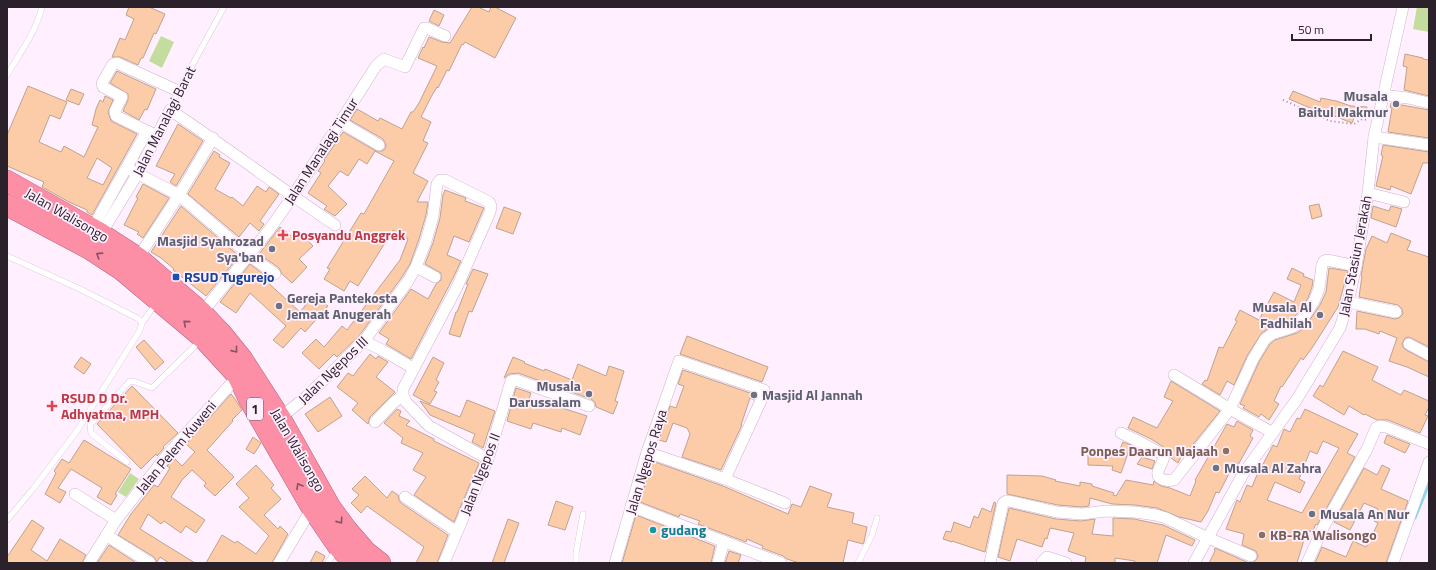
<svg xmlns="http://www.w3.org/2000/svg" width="1436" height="570" font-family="'Titillium Web',sans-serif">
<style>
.green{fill:#c3dd9f}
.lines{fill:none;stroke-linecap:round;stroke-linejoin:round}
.stream{stroke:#80ddeb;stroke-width:3}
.building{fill:#fccca8;stroke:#bfa38d;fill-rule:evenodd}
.lane-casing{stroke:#cdb3cd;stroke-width:6}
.street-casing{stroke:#cdb3cd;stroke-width:12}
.highway-casing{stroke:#b2687b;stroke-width:22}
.path{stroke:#9d909d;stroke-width:2;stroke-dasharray:1 3;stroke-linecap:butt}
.lane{stroke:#fff;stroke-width:5.5}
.street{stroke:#fff;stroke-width:11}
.highway{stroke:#fc8ea6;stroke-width:21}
.oneway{stroke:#885262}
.worship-dot{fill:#6b7280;stroke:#ffefff;stroke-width:1.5}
.health-dot{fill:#e0444e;stroke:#ffefff;stroke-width:1.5}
.transit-dot{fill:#1a4fb4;stroke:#ffefff;stroke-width:1.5}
.education-dot{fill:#8d6e63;stroke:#ffefff;stroke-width:1.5}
.culture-dot{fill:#0f9aa8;stroke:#ffefff;stroke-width:1.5}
.labels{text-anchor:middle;stroke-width:3.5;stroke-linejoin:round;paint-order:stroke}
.shield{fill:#ffefff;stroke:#6a5f6a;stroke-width:1}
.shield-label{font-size:13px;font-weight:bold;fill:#2a212a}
.worship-label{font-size:14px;font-weight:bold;fill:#5b616d;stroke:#ffefff;text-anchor:end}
.street-label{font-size:14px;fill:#2a212a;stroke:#ffefff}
.health-label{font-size:14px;font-weight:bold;fill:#be3a42;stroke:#ffefff;text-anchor:start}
.transit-label{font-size:14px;font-weight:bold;fill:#164399;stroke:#ffefff;text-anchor:start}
.education-label{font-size:14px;font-weight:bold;fill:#785e54;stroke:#ffefff;text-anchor:end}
.culture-label{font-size:14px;font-weight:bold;fill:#0d838f;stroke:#ffefff;text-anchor:start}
</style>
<rect width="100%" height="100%" fill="#ffefff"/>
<g class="green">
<polygon points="1417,7 1429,7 1429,32 1413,29"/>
<polygon points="161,36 174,42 162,68 149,61"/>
<polygon points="130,473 139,479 126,497 118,492"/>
</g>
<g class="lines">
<polyline class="stream" points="1415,518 1429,484"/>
</g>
<g class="building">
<polygon points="129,7 149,7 165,14 156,34 154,33 143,58 141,58 138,65 120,57 112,57 120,38 125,40 134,19 126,15"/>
<polygon points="472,7 478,7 489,12 491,7 495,7 516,18 495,58 465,42 463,45 462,44 449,71 447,70 438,88 437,87 431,97 421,117 431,122 423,141 428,143 413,173 428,181 417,202 428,202 426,215 419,239 410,264 402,277 359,336 337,357 334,354 319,369 302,353 316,339 324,347 342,326 347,330 400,260 408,239 393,230 358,286 350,281 344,291 324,279 330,269 327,268 361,213 364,214 394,161 375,151 367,164 359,159 348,176 340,171 328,186 347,204 335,216 324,209 327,206 308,193 321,173 318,171 325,161 324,160 343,132 376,151 382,151 385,149 386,145 383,139 350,120 357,109 378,121 380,118 402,129 411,112 413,112 419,103 437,66 418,58 423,47 424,48 429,37 442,42 450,43"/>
<polygon points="434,10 444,15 439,26 429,21"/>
<polygon points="1405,54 1423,58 1423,59 1429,60 1429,96 1404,90 1407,67 1403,66"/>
<polygon points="117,71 156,89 147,110 145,109 139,120 123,111 128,100 128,94 110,83"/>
<path d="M28 86 67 102 60 119 50 115 39 142 61 152 64 146 84 157 98 127 92 125 96 109 100 100 103 102 105 96 113 100 108 112 111 121 137 134 92 215 87 212V210L69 202 42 187 44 182 7 166V135ZM97 158 112 168 103 185 87 178Z"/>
<polygon points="71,89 84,94 79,105 66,100"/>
<polygon points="1293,91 1320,102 1321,98 1336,101 1351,106 1367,107 1366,117 1355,116 1352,123 1332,115 1322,113 1289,99"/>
<polygon points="1391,103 1429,110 1429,138 1388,132 1392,108 1390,107"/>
<polygon points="178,124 203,141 176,186 170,182 175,174 156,166"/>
<polygon points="1383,145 1429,152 1429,163 1423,163 1411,194 1391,186 1390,190 1376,186 1383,156 1381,155"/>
<polygon points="214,151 220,155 219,157 230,163 215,189 231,198 232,197 243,206 257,186 266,192 269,187 279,194 260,221 264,224 259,231 250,223 239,237 188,194"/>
<polygon points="143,184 169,198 143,238 137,234 139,232 124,225 138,198 136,197"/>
<polygon points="445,190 466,198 465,201 484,208 483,210 469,242 454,236 447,255 461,261 453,278 411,359 386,344 389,339 379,333 411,289 428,299 436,284 441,280 441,273 425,264 433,243 440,218 443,195"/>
<polygon points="1319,204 1322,216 1312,219 1309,206"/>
<polygon points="181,206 239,256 206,296 173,270 174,269 161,258 151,252"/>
<polygon points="1373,206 1389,211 1391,206 1402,209 1396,227 1371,218"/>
<polygon points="504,207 521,213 513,234 496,228"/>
<polygon points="280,227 294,238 300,232 313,246 299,259 307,267 292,283 282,274 279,268 259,254"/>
<polygon points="1391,233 1411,241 1407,250 1429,257 1429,347 1409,337 1405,338 1402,344 1403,347 1406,350 1429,362 1429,377 1407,367 1389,361 1397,338 1380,331 1379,334 1365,329 1356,329 1357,311 1395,319 1399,318 1403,314 1402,309 1398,305 1359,297 1362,276 1361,276 1366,249 1372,236 1387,243"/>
<polygon points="250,264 267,277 265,280 300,312 314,295 328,306 305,332 301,328 283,348 273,340 286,326 250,293 236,313 220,302"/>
<polygon points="1292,268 1304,274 1303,276 1313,280 1312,287 1308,298 1298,313 1290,321 1270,327 1261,334 1247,356 1234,385 1227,381 1220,395 1202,384 1205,380 1207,381 1219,347 1223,348 1237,321 1235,320 1240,310 1259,320 1274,292 1294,302 1301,285 1287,279"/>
<polygon points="1329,268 1348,271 1338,307 1312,348 1303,360 1301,358 1282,387 1281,386 1274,401 1279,404 1269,420 1261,414 1259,417 1243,408 1245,406 1240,404 1259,362 1270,344 1275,340 1297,333 1304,328 1309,321 1320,305 1326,292"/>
<polygon points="473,269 488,274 472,312 469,311 460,337 449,334 456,312 457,312 468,284 466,284"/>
<polygon points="687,336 768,367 762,382 680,354"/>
<polygon points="144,340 164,362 155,370 136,347"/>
<polygon points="1343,351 1378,367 1372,380 1401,395 1404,390 1429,401 1429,407 1425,415 1428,416 1420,433 1388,420 1377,420 1365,414 1364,415 1349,406 1344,415 1313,396 1320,385 1323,387"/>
<polygon points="370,354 376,359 378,356 388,362 376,377 395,392 370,417 368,424 352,410 358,403 337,387 348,373 353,376"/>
<polygon points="81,357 91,364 84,374 74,367"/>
<polygon points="433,357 444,363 436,380 439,382 434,391 437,392 430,404 413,395"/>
<polygon points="513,357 525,362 524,363 544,371 545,369 572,380 578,364 606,376 609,366 624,371 615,401 618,402 613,414 596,407 595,402 591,399 518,373 509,374 504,378"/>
<polygon points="683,370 756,395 754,400 750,398 741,425 742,425 721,470 682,457 690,434 687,428 673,423 666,442 659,440 670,406 676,408 684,386 678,384"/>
<polygon points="1171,381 1220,411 1186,453 1184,451 1178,463 1171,458 1170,452 1167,449 1151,439 1128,428 1133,417 1157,428 1173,401 1164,397"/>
<polygon points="132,386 178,433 163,447 164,448 157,456 156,454 141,469 97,424"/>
<polygon points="516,388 531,393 529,399 549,406 550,404 587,416 580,435 562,428 561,432 533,423 531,429 507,421"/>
<polygon points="231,394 235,399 242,410 232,420 233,421 207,450 234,477 215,496 204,486 206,483 192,470 182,480 171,497 205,520 196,533 186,526 181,533 164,521 161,524 148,514 140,529 195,563 169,563 160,557 157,562 154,557 118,535 131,514 154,485 158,487 170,468 167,466 174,458 182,466 195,452 186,444"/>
<polygon points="330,397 342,416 318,432 305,414"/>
<polygon points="467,400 495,411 483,448 472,442 475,434 430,415 420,401 460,417"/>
<polygon points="397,409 401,411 399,416 410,421 406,425 434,439 434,441 479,463 454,522 414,495 426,477 413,470 423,453 401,443 403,438 384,423"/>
<path d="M1305 409 1358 434 1347 453 1355 457 1317 525 1316 524 1312 532 1307 530 1297 563H1209L1215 551 1214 550 1215 548 1249 563H1252L1257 559 1258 556 1256 551 1242 545 1244 534 1226 529 1237 500 1240 502 1247 485 1252 487 1261 465 1262 466 1273 445 1277 447 1284 429 1290 432 1297 418 1300 419ZM1323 441 1339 448 1302 513 1267 500 1275 482 1300 493 1305 482 1299 479 1310 451 1317 454Z"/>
<polygon points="1237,421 1253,430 1250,436 1253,438 1238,465 1235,462 1219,493 1216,492 1208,511 1201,522 1179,517 1157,508 1135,505 1112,504 1090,498 1089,506 1082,507 1058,505 1007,494 1007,475 1042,476 1056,480 1055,481 1080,486 1080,482 1092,484 1092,486 1114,493 1113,495 1116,496 1126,480 1153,485 1154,481 1161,486 1170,488 1190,496 1196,481 1195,480 1227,424 1234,427"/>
<polygon points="1387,435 1410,444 1405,453 1384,443"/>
<polygon points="253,437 261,443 254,454 246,449"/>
<polygon points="84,440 131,469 115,494 117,495 111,505 97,497 102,488 71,469 58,488 66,492 60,503 45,494 56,473 54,471 62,459 69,463"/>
<polygon points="1123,442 1131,445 1121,473 1112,470 1113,466 1088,465 1088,455 1117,456"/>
<polygon points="1142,457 1155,461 1152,469 1137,464"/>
<polygon points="652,461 723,486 788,514 792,504 801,507 810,486 832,494 827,507 854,513 852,523 867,527 864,542 863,544 848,540 843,563 799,563 787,559 783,556 762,548 763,546 747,539 746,542 698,524 700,521 680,514 679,517 640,502"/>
<polygon points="256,465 274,485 271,488 281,499 264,515 278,529 280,526 288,534 272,563 206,563 222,535 235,543 237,541 256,554 269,536 239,507 249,498 236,484"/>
<polygon points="1382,465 1390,469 1381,489 1408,501 1386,563 1315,563 1322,547 1346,557 1353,541 1366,547 1368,543 1368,544 1378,523 1374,521 1378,509 1364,503 1350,530 1334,522 1364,468 1377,475"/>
<polygon points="365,476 387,498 392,491 398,495 399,500 401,503 448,535 437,563 416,563 424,547 367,506 361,513 351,503 359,495 352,489"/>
<polygon points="556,501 573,507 565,530 548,525"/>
<polygon points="994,502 996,503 985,552 952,541 952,542 943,539 946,531 951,532 954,522 970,528 974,516 978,518 982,508 991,512"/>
<polygon points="1009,508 1056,519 1081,521 1095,519 1092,534 1113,536 1113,518 1134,519 1163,525 1195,540 1192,546 1166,535 1157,563 1134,563 1135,561 1115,558 1115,563 1085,563 1086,557 1068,551 1074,533 1050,528 1047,539 1045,538 1042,547 1017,539 1010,561 998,557"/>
<polygon points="636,515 715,546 711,563 622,563"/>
<polygon points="508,519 519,523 504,563 492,563"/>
<polygon points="32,520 44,528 31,550 47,561 60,539 86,555 82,563 7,563 7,557"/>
<polygon points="109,545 135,562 134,563 97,563"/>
<polygon points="316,551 325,556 322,563 310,563"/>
<polygon points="729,551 741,555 738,563 725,563"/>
</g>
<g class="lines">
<g class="lane-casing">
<g id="lane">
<path d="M7 75C20 53 36 32 42 7"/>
<polyline points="170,110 178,91 224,7"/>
<polyline points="7,256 80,289 139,319 142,323 140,330 77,431 33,489 7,520"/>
<polyline points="142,323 156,303"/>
<polyline points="127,462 91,433 90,425 129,382 133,381 152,388 200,341"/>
<polyline points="328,563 336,549"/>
<polyline points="576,563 576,553 583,514"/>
<polyline points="858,563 872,535 877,518"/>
</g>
</g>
<g class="street-casing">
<g id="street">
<polyline points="1382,95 1408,98 1429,103"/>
<polyline points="340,122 379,145"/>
<polyline points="157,136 116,116 115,111 122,97 103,87 102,83 113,64 117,63 178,91"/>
<polyline points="1374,137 1429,145"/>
<polyline points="127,168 179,195 249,255 275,274"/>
<polyline points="1368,193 1404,202"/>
<polyline points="92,229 147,131"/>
<path d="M101 234 138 173 170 110C226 147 279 187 335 225"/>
<polyline points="138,258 179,195 213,138"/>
<polyline points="416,267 435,277"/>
<polyline points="1348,302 1396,312"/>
<polyline points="201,312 209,304 269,230 295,193 376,66 384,59 405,67 424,28 427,28 445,36"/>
<polyline points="364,341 382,350 413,368"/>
<polyline points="1409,344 1429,355"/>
<polyline points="1174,375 1230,409 1273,433"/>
<polyline points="280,418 306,397 364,341 408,281 416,267 426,241 433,216 437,184 440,180 445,180 489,202 491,206 490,212 457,287 403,389 403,395 406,402 429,426 488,459"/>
<polyline points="375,422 393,403 403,395"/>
<path d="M1121 433 1138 441 1164 455C1164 465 1150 475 1164 480 1168 481 1170 481 1174 480L1230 409 1253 359 1265 339 1272 334 1293 327 1299 323 1304 317 1314 301 1319 289 1322 265 1324 261 1327 260 1356 266"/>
<polyline points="647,452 725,479 785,503"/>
<polyline points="75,494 116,520"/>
<polyline points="405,497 457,532"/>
<polyline points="631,506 781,563"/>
<polyline points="106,535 150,563"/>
<polyline points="1042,562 1047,557 1066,563"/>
<polyline points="89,563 116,520 168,454 238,376"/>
<polyline points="279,563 312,508"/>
<polyline points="444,563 488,459 511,381 516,380 589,406"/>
<polyline points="615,563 647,452 679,361 764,390 764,394 725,479"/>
<polyline points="718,563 724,541"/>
<polyline points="990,563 1003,503 1006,501 1009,501 1057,512 1070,513 1082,514 1106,511 1135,512 1156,515 1166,518 1208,538 1251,556"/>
<polyline points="1194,563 1243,474 1297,399 1340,328 1348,302 1356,266 1368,193 1374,137 1403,7"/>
<polyline points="1307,563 1324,526 1367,449 1376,428 1380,426 1386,427 1429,444"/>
<polyline points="1393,563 1429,462"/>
</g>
</g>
<g class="highway-casing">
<g id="highway">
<polyline points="7,181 101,234 138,258 201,312 221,333 242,359 280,418 330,507 347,530 366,552 380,563"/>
<polyline points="7,205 90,249 122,270 203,338 238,376 249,399 312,508 338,546 354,563"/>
</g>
</g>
<polyline class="path" points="1283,100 1330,121 1354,124 1362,119 1368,120"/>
<use href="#lane" class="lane"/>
<use href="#street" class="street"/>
<use href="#highway" class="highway"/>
</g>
<defs><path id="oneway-chevron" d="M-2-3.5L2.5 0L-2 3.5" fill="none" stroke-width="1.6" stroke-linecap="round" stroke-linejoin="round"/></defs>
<g class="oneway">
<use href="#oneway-chevron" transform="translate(99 255) rotate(-147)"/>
<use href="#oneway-chevron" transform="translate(186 323) rotate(-140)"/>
<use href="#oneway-chevron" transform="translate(235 350) rotate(51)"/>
<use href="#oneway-chevron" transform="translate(299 486) rotate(-120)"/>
<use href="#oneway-chevron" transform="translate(340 521) rotate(55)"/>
</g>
<g class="worship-dot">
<circle cx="1396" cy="104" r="4"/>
<circle cx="272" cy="249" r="4"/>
<circle cx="279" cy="306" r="4"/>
<circle cx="1320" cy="315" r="4"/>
<circle cx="589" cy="394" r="4"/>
<circle cx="754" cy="395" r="4"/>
<circle cx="1216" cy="468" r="4"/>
<circle cx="1312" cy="514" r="4"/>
</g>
<g class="health-dot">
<path d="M281 229h4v4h4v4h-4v4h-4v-4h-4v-4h4z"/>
<path d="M50 400h4v4h4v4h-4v4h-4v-4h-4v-4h4z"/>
</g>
<rect class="transit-dot" x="172" y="273" width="8" height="8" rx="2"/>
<g class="education-dot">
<circle cx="1226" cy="451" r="4"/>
<circle cx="1262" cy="535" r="4"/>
</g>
<circle class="culture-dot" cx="653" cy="530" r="4"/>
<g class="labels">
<rect class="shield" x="247" y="398" width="16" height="22" rx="3"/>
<g class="shield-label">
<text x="255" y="414">1</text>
</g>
<g class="worship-label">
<text x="1388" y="101">Musala<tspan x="1388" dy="16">Baitul Makmur</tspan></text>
<text x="264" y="246">Masjid Syahrozad<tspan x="264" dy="16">Sya'ban</tspan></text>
<text x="287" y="303" text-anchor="start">Gereja Pantekosta<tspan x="287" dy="16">Jemaat Anugerah</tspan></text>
<text x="1312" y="312">Musala Al<tspan x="1312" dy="16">Fadhilah</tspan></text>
<text x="581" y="391">Musala<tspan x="581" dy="16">Darussalam</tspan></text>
<text x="762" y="400" text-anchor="start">Masjid Al Jannah</text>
<text x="1224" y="473" text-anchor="start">Musala Al Zahra</text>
<text x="1320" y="519" text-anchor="start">Musala An Nur</text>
</g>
<g class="street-label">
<text transform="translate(164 121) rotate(-63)" y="5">Jalan Manalagi Barat</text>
<text transform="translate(321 151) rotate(-57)" y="5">Jalan Manalagi Timur</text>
<text transform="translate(67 215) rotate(30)" y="5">Jalan Walisongo</text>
<text transform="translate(1355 256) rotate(-79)" y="5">Jalan Stasiun Jerakah</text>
<text transform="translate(333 370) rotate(-44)" y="5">Jalan Ngepos III</text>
<text transform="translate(176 447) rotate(-50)" y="5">Jalan Pelem Kuweni</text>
<text transform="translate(298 450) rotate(60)" y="5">Jalan Walisongo</text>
<text transform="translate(646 462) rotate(-73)" y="5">Jalan Ngepos Raya</text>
<text transform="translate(480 474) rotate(-69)" y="5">Jalan Ngepos II</text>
</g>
<g class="health-label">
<text x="292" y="240">Posyandu Anggrek</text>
<text x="61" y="403">RSUD D Dr.<tspan x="61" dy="16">Adhyatma, MPH</tspan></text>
</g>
<g class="transit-label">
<text x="184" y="282">RSUD Tugurejo</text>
</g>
<g class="education-label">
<text x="1218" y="456">Ponpes Daarun Najaah</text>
<text x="1270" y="540" text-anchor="start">KB-RA Walisongo</text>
</g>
<g class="culture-label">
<text x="661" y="535">gudang</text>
</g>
</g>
<rect width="1436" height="570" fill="none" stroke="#2a212a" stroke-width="16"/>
<path d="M1292 34v6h79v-6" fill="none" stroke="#2a212a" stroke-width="2"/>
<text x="1298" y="34" font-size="12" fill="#2a212a" stroke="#ffefff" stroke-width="3" paint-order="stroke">50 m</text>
</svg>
